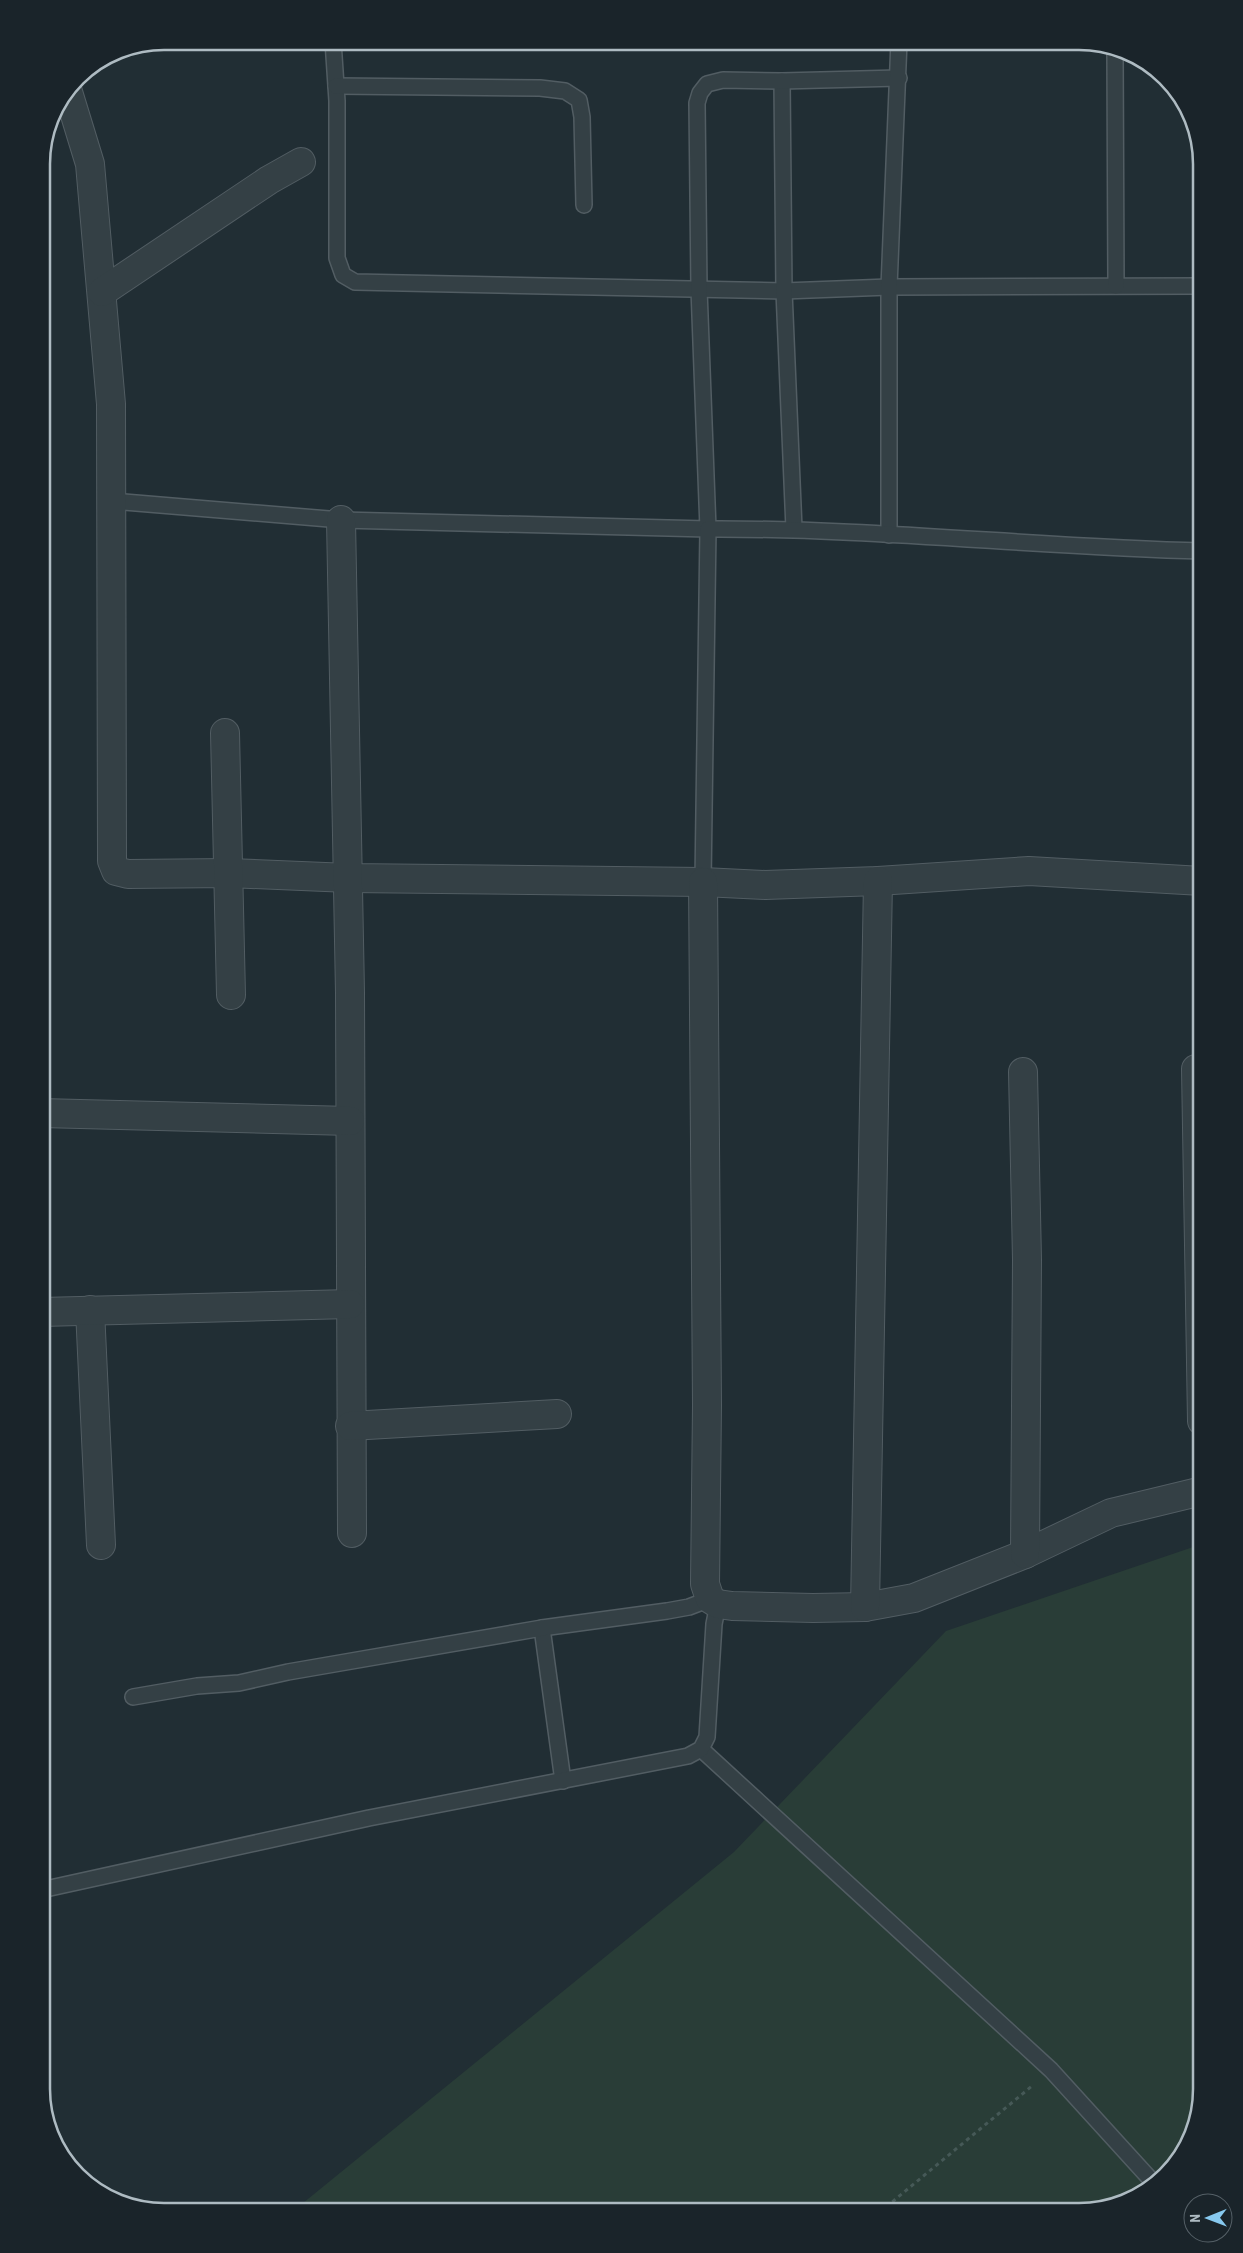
<svg xmlns="http://www.w3.org/2000/svg" width="1243" height="2253" font-family="'Roboto Condensed',sans-serif">
<style>
.green{fill:#293d37}
.lines{fill:none;stroke-linecap:round;stroke-linejoin:round}
.lane-casing{stroke:#525d63;stroke-width:18}
.street-casing{stroke:#525d63;stroke-width:30}
.path{stroke:#465957;stroke-width:3;stroke-dasharray:4 4;stroke-linecap:butt}
.lane{stroke:#344045;stroke-width:15}
.street{stroke:#344045;stroke-width:28}
.rim{fill:none;stroke:#aebbc2;stroke-width:2.5}
</style>
<rect width="100%" height="100%" fill="#212e34"/>
<polygon class="green" points="1202,1544 1202,2089 1181,2157 1126,2202 1079,2212 292,2212 734,1852 946,1631"/>
<g class="lines">
<g class="lane-casing">
<g id="lane">
<polyline points="333,41 337,101 337,258 343,275 355,282 784,291 889,287 1202,286"/>
<polyline points="1115,52 1116,286"/>
<polyline points="782,81 784,291 794,529"/>
<polyline points="336,86 540,88 565,91 579,100 582,117 584,205"/>
<polyline points="112,501 341,520 708,529 699,289 697,103 700,93 707,84 723,80 782,81 899,78"/>
<polyline points="889,535 889,287 899,41"/>
<path d="M703 882 708 529C873 528 1037 547 1202 551"/>
<polyline points="542,1628 563,1781"/>
<polyline points="133,1697 197,1686 239,1683 288,1672 542,1628 667,1611 689,1607 710,1599"/>
<polyline points="701,1749 1051,2070 1152,2181"/>
<polyline points="41,1890 369,1818 688,1756 701,1749 707,1737 714,1624 718,1604"/>
</g>
</g>
<g class="street-casing">
<g id="street">
<polyline points="68,92 90,164 111,404 112,861 116,871 128,874 229,873 349,878 703,882 765,885 878,881 1029,871 1202,881"/>
<polyline points="102,292 269,180 301,162"/>
<polyline points="341,520 350,993 352,1533"/>
<polyline points="225,733 231,995"/>
<polyline points="703,882 707,1405 705,1584 710,1599 718,1604 732,1606 813,1608 865,1607 914,1598 1025,1554 1111,1513 1202,1491"/>
<polyline points="1196,1069 1202,1421"/>
<polyline points="1023,1072 1027,1260 1025,1554"/>
<polyline points="41,1113 350,1121"/>
<polyline points="90,1310 101,1545"/>
<polyline points="41,1312 350,1304"/>
<polyline points="350,1426 557,1414"/>
<polyline points="865,1607 878,881"/>
</g>
</g>
<polyline class="path" points="880,2212 1032,2086"/>
<use href="#lane" class="lane"/>
<use href="#street" class="street"/>
</g>
<path d="M0 0H1243V2253H0ZM164 50H1079A114 114 0 0 1 1193 164V2089A114 114 0 0 1 1079 2203H164A114 114 0 0 1 50 2089V164A114 114 0 0 1 164 50Z" fill="#1a242a" fill-rule="evenodd"/>
<path class="rim" d="M164 50H1079A114 114 0 0 1 1193 164V2089A114 114 0 0 1 1079 2203H164A114 114 0 0 1 50 2089V164A114 114 0 0 1 164 50Z"/>
<g transform="translate(1208 2218) rotate(269)"><circle r="24" fill="#1a242a" stroke="#556067"/>
<path d="M0-4L9 19L0 12L-9 19Z" fill="#87c9ef"/>
<text y="-8" font-size="14" font-weight="bold" text-anchor="middle" fill="#aebbc2">N</text>
</g>
</svg>
